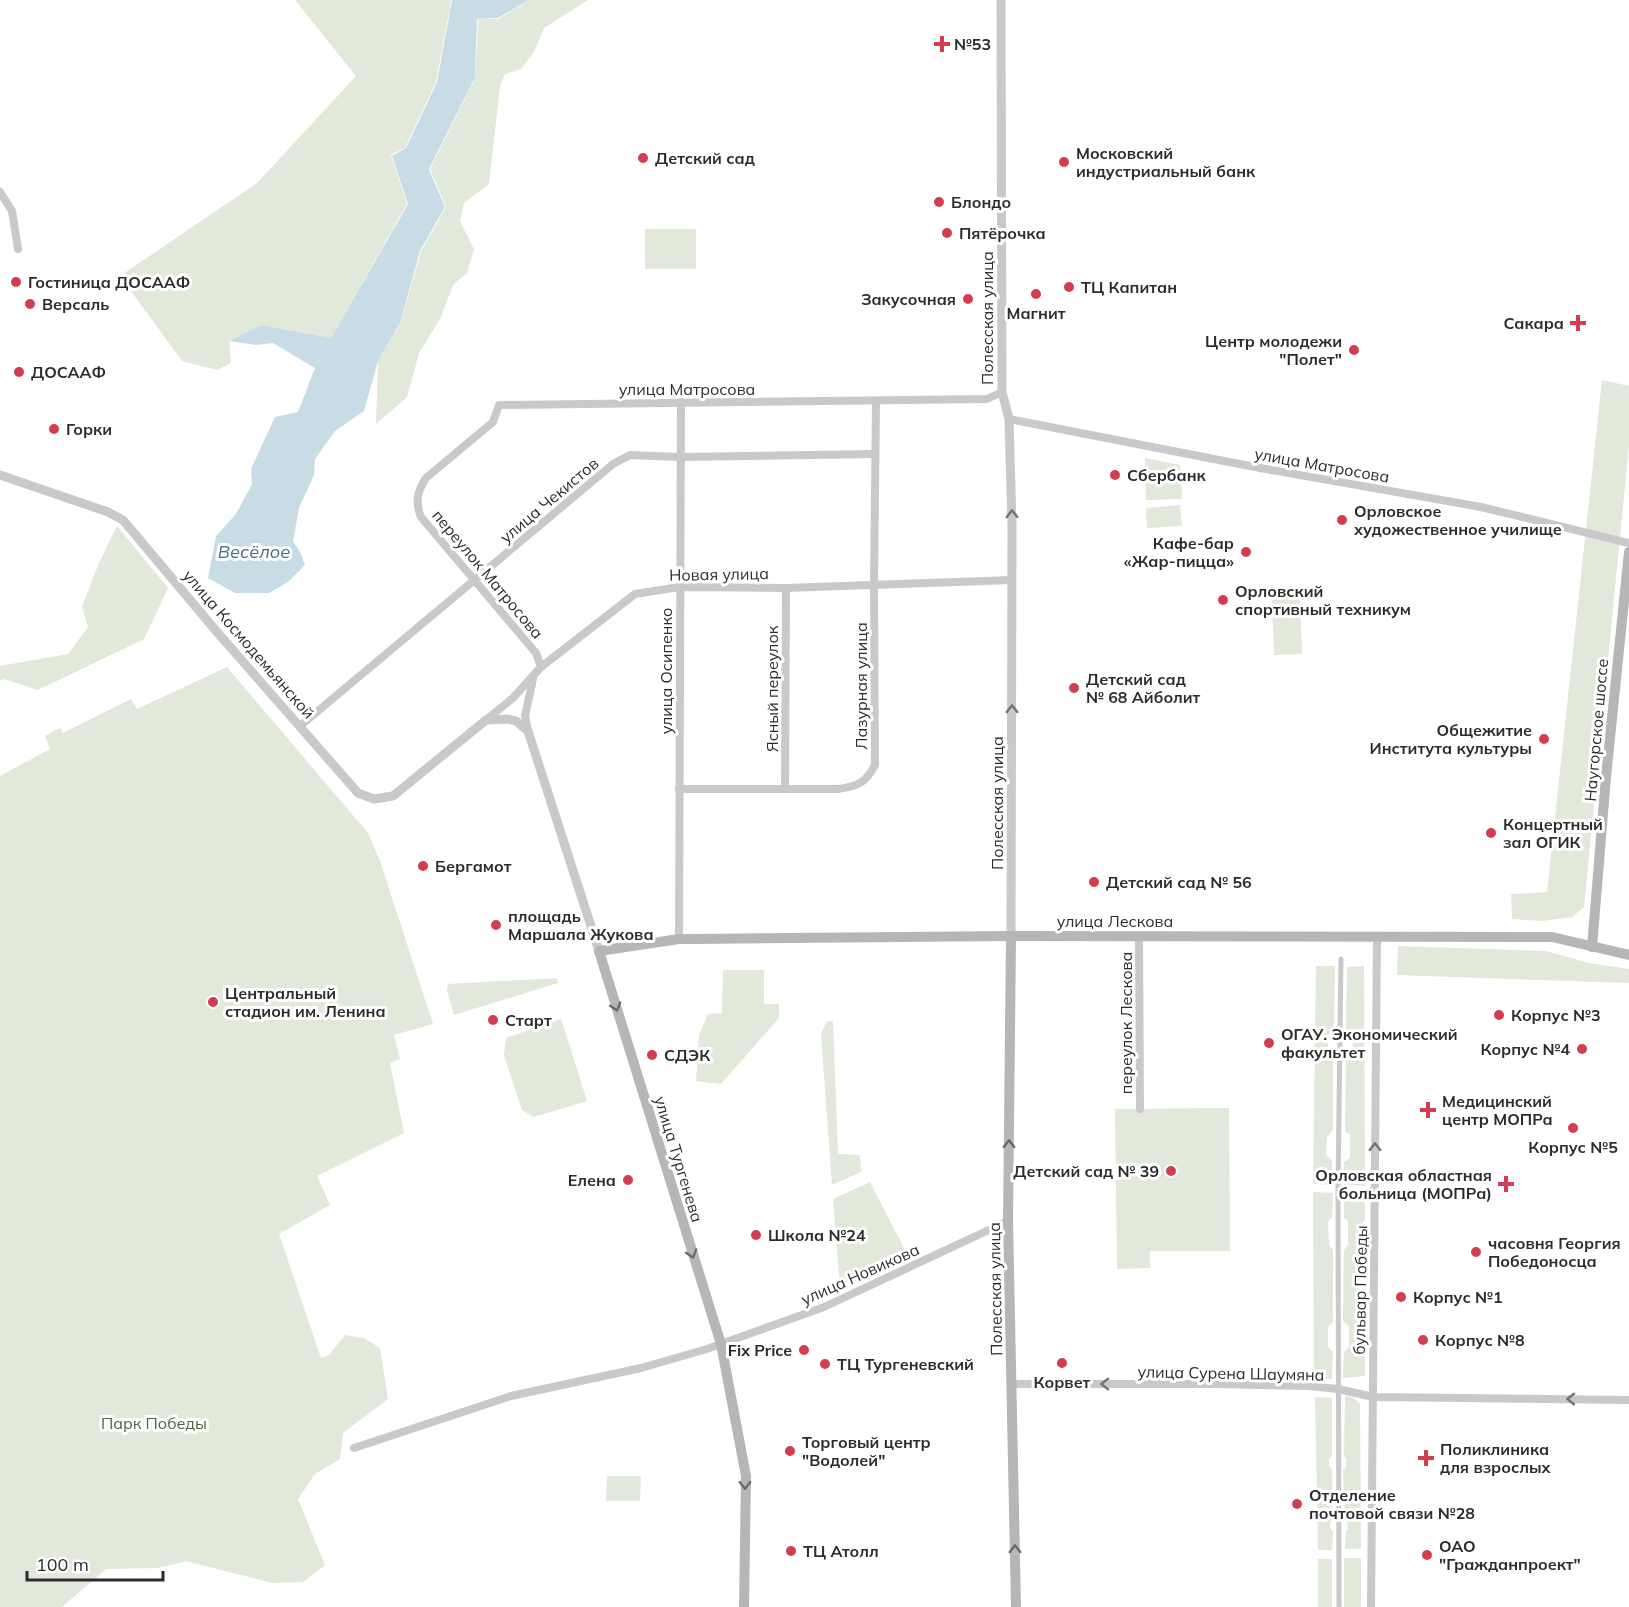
<svg xmlns="http://www.w3.org/2000/svg" width="1629" height="1607" font-family="Mulish,sans-serif">
<style>
.green{fill:#e2e8da}
.water{fill:#c8dce6}
.lines{fill:none;stroke-linecap:round;stroke-linejoin:round}
.pedestrian{stroke:#c9c9c9;stroke-width:5}
.minor{stroke:#c9c9c9;stroke-width:8}
.tertiary{stroke:#c9c9c9;stroke-width:9}
.secondary{stroke:#b6b6b6;stroke-width:10}
.oneway{stroke:#737373}
.oneway2{stroke:#6a6a6a}
.poi-dot{fill:#d23e50;stroke:#fff;stroke-width:2}
.labels{text-anchor:middle;stroke-width:6;stroke-linejoin:round;paint-order:stroke}
.poi-label{font-size:16px;font-weight:bold;fill:#2c2c2c;stroke:#fff;text-anchor:start}
.street-label{font-size:16px;fill:#2c2c2c;stroke:#fff}
.park-label{font-size:16px;fill:#51623e;stroke:#fff}
.water-label{font-size:18px;font-style:italic;fill:#436e85;stroke:#fff}
</style>
<rect width="100%" height="100%" fill="#fff"/>
<g class="green">
<polygon points="295,0 451,0 451,2 436,82 405,148 391,155 407,204 331,338 261,325 229,341 231,363 217,370 182,361 120,276 257,183 356,76"/>
<polygon points="530,0 588,0 544,28 534,52 521,69 505,74 500,86 489,184 464,203 460,221 474,249 467,273 453,285 441,317 419,353 407,397 376,424 378,361 400,324 421,251 446,207 430,169 475,79 478,19 498,19"/>
<rect x="645" y="229" width="51" height="40"/>
<polygon points="1602,380 1629,386 1629,445 1584,907 1572,917 1542,921 1512,919 1511,894 1547,892"/>
<polygon points="1145,458 1180,465 1182,499 1146,500"/>
<polygon points="1180,505 1182,526 1147,528 1146,508"/>
<polygon points="117,526 168,588 144,639 38,690 4,679 0,681 0,666 68,654 88,627 82,607 99,563"/>
<polygon points="1300,597 1302,654 1274,655 1272,598"/>
<polygon points="227,667 368,833 380,861 433,1024 394,1035 400,1059 390,1063 404,1133 317,1176 330,1205 279,1234 321,1358 329,1355 345,1335 364,1338 380,1348 388,1399 343,1433 340,1459 315,1474 298,1499 325,1565 303,1582 273,1583 186,1561 158,1568 106,1569 62,1607 0,1607 0,776 50,749 45,736 60,728 63,733 131,699 137,709"/>
<polygon points="1398,946 1546,951 1589,963 1629,969 1629,983 1397,975"/>
<polygon points="1316,966 1335,966 1334,1029 1328,1035 1328,1052 1333,1058 1333,1130 1327,1137 1326,1155 1332,1161 1332,1185 1313,1184"/>
<polygon points="1364,966 1365,1186 1344,1185 1344,1162 1350,1158 1350,1135 1345,1131 1346,1058 1353,1051 1353,1037 1346,1030 1347,967"/>
<polygon points="723,970 764,970 764,1004 779,1004 779,1018 721,1084 696,1081 699,1035 708,1014 722,1013"/>
<polygon points="557,978 558,983 454,1015 447,991 448,984"/>
<polygon points="561,1019 587,1101 534,1117 522,1110 504,1055 506,1038"/>
<polygon points="827,1021 833,1021 838,1154 860,1155 861,1172 832,1185 821,1034"/>
<polygon points="1229,1108 1230,1251 1150,1251 1150,1268 1117,1269 1115,1109"/>
<polygon points="870,1182 907,1254 840,1287 833,1199"/>
<polygon points="1313,1192 1333,1193 1332,1217 1328,1222 1329,1245 1333,1250 1333,1322 1328,1327 1328,1347 1333,1352 1332,1379 1314,1379"/>
<polygon points="1344,1195 1365,1195 1365,1220 1360,1226 1359,1317 1365,1318 1365,1376 1343,1378 1344,1352 1349,1347 1349,1326 1343,1321 1344,1250 1348,1245 1348,1221 1344,1217"/>
<polygon points="1345,1396 1354,1398 1360,1404 1361,1549 1345,1549 1346,1531 1348,1529 1347,1522 1345,1519 1343,1470 1346,1468 1346,1458 1344,1456"/>
<polygon points="1315,1397 1332,1398 1332,1456 1329,1459 1329,1466 1332,1469 1333,1519 1330,1522 1330,1528 1333,1532 1332,1550 1318,1550"/>
<polygon points="607,1476 641,1476 640,1501 606,1501"/>
<rect x="1344" y="1558" width="17" height="49"/>
<rect x="1318" y="1559" width="14" height="48"/>
</g>
<polygon class="water" points="452,0 529,0 498,18 477,19 475,78 429,169 445,207 420,251 400,323 378,361 364,411 335,431 315,459 314,475 299,508 293,541 301,554 305,565 288,582 269,593 235,593 208,578 216,536 236,514 252,484 251,469 275,417 298,412 315,368 273,343 256,345 229,341 261,325 331,338 408,204 392,156 406,148 437,82"/>
<g class="lines">
<polyline class="pedestrian" points="1339,1607 1338,1189 1341,959"/>
<g class="minor">
<polyline points="0,192 12,211 18,249"/>
<polyline points="1009,419 1260,468 1481,507 1629,543"/>
<path d="M541 667 536 653 421 517C415 502 417 492 426 478L493 422 499 405 987 399 1002 392"/>
<polyline points="486,720 513,698 541,667 635,594 680,587 786,588 1012,580"/>
<polyline points="300,726 613,464 630,455 680,457 875,454"/>
<polyline points="528,731 525,716 533,679"/>
<path d="M679 789H838C858 786 866 783 875 765L874 585 876 401"/>
<polyline points="785,789 786,588"/>
<polyline points="1139,936 1140,1109"/>
<polyline points="679,939 681,402"/>
<polyline points="1012,1384 1216,1384 1309,1386 1338,1389 1373,1397 1629,1400"/>
<polyline points="354,1448 511,1396 641,1368 707,1349 824,1307 1008,1221"/>
<polyline points="1371,1607 1377,937"/>
</g>
<g class="tertiary">
<polyline points="1001,0 1002,392 1009,419 1012,525 1011,936"/>
<polyline points="0,475 108,512 123,520 217,632 358,793 374,799 393,796 486,720 508,719 516,721 528,731 599,951"/>
</g>
<g class="secondary">
<polyline points="1011,936 1008,1221 1016,1607"/>
<polyline points="1592,947 1606,777 1629,552"/>
<polyline points="744,1607 746,1476 721,1344 599,951 679,939 694,939 1011,936 1552,937 1629,955"/>
</g>
</g>
<defs><path id="oneway-chevron" d="M-2-3.5L2.5 0L-2 3.5" fill="none" stroke-width="1.6" stroke-linecap="round" stroke-linejoin="round" transform="scale(1.5)"/></defs>
<g class="oneway">
<use href="#oneway-chevron" transform="translate(1012 514) rotate(-91)"/>
<use href="#oneway-chevron" transform="translate(1012 709) rotate(-90)"/>
<use href="#oneway-chevron" transform="translate(1375 1147) rotate(-90)"/>
<use href="#oneway-chevron" transform="translate(1105 1384) rotate(180)"/>
<use href="#oneway-chevron" transform="translate(1571 1399) rotate(-179)"/>
</g>
<g class="oneway2">
<use href="#oneway-chevron" transform="translate(616 1007) rotate(73)"/>
<use href="#oneway-chevron" transform="translate(1009 1144) rotate(-89)"/>
<use href="#oneway-chevron" transform="translate(692 1254) rotate(73)"/>
<use href="#oneway-chevron" transform="translate(745 1485) rotate(90)"/>
<use href="#oneway-chevron" transform="translate(1015 1549) rotate(-91)"/>
</g>
<g class="poi-dot">
<path d="M939 35h6v6h6v6h-6v6h-6v-6h-6v-6h6z"/>
<circle cx="643" cy="158" r="6"/>
<circle cx="1064" cy="162" r="6"/>
<circle cx="939" cy="202" r="6"/>
<circle cx="947" cy="233" r="6"/>
<circle cx="16" cy="282" r="6"/>
<circle cx="1069" cy="287" r="6"/>
<circle cx="1036" cy="294" r="6"/>
<circle cx="968" cy="299" r="6"/>
<circle cx="30" cy="304" r="6"/>
<path d="M1575 314h6v6h6v6h-6v6h-6v-6h-6v-6h6z"/>
<circle cx="1354" cy="350" r="6"/>
<circle cx="19" cy="372" r="6"/>
<circle cx="54" cy="429" r="6"/>
<circle cx="1115" cy="475" r="6"/>
<circle cx="1342" cy="520" r="6"/>
<circle cx="1246" cy="552" r="6"/>
<circle cx="1223" cy="600" r="6"/>
<circle cx="1074" cy="688" r="6"/>
<circle cx="1544" cy="739" r="6"/>
<circle cx="1491" cy="833" r="6"/>
<circle cx="423" cy="866" r="6"/>
<circle cx="1094" cy="882" r="6"/>
<circle cx="496" cy="925" r="6"/>
<circle cx="213" cy="1002" r="6"/>
<circle cx="1499" cy="1015" r="6"/>
<circle cx="493" cy="1020" r="6"/>
<circle cx="1269" cy="1043" r="6"/>
<circle cx="1582" cy="1049" r="6"/>
<circle cx="652" cy="1055" r="6"/>
<path d="M1425 1101h6v6h6v6h-6v6h-6v-6h-6v-6h6z"/>
<circle cx="1573" cy="1128" r="6"/>
<circle cx="1171" cy="1171" r="6"/>
<circle cx="628" cy="1180" r="6"/>
<path d="M1503 1175h6v6h6v6h-6v6h-6v-6h-6v-6h6z"/>
<circle cx="756" cy="1235" r="6"/>
<circle cx="1476" cy="1252" r="6"/>
<circle cx="1401" cy="1297" r="6"/>
<circle cx="1423" cy="1340" r="6"/>
<circle cx="804" cy="1350" r="6"/>
<circle cx="1062" cy="1363" r="6"/>
<circle cx="825" cy="1364" r="6"/>
<circle cx="790" cy="1451" r="6"/>
<path d="M1423 1449h6v6h6v6h-6v6h-6v-6h-6v-6h6z"/>
<circle cx="1297" cy="1504" r="6"/>
<circle cx="791" cy="1551" r="6"/>
<circle cx="1427" cy="1555" r="6"/>
</g>
<g class="labels">
<g class="poi-label">
<text x="954" y="50">№53</text>
<text x="1076" y="159">Московский<tspan x="1076" dy="18">индустриальный банк</tspan></text>
<text x="655" y="164">Детский сад</text>
<text x="951" y="208">Блондо</text>
<text x="959" y="239">Пятёрочка</text>
<text x="28" y="288">Гостиница ДОСААФ</text>
<text x="1081" y="293">ТЦ Капитан</text>
<text x="956" y="305" text-anchor="end">Закусочная</text>
<text x="42" y="310">Версаль</text>
<text x="1036" y="319" text-anchor="middle">Магнит</text>
<text x="1564" y="329" text-anchor="end">Сакара</text>
<text x="1342" y="347" text-anchor="end">Центр молодежи<tspan x="1342" dy="18">"Полет"</tspan></text>
<text x="31" y="378">ДОСААФ</text>
<text x="66" y="435">Горки</text>
<text x="1127" y="481">Сбербанк</text>
<text x="1354" y="517">Орловское<tspan x="1354" dy="18">художественное училище</tspan></text>
<text x="1234" y="549" text-anchor="end">Кафе-бар<tspan x="1234" dy="18">«Жар-пицца»</tspan></text>
<text x="1235" y="597">Орловский<tspan x="1235" dy="18">спортивный техникум</tspan></text>
<text x="1086" y="685">Детский сад<tspan x="1086" dy="18">№ 68 Айболит</tspan></text>
<text x="1532" y="736" text-anchor="end">Общежитие<tspan x="1532" dy="18">Института культуры</tspan></text>
<text x="1503" y="830">Концертный<tspan x="1503" dy="18">зал ОГИК</tspan></text>
<text x="435" y="872">Бергамот</text>
<text x="1106" y="888">Детский сад № 56</text>
<text x="508" y="922">площадь<tspan x="508" dy="18">Маршала Жукова</tspan></text>
<text x="225" y="999">Центральный<tspan x="225" dy="18">стадион им. Ленина</tspan></text>
<text x="1511" y="1021">Корпус №3</text>
<text x="505" y="1026">Старт</text>
<text x="1281" y="1040">ОГАУ. Экономический<tspan x="1281" dy="18">факультет</tspan></text>
<text x="1570" y="1055" text-anchor="end">Корпус №4</text>
<text x="664" y="1061">СДЭК</text>
<text x="1442" y="1107">Медицинский<tspan x="1442" dy="18">центр МОПРа</tspan></text>
<text x="1573" y="1153" text-anchor="middle">Корпус №5</text>
<text x="1159" y="1177" text-anchor="end">Детский сад № 39</text>
<text x="1492" y="1181" text-anchor="end">Орловская областная<tspan x="1492" dy="18">больница (МОПРа)</tspan></text>
<text x="616" y="1186" text-anchor="end">Елена</text>
<text x="768" y="1241">Школа №24</text>
<text x="1488" y="1249">часовня Георгия<tspan x="1488" dy="18">Победоносца</tspan></text>
<text x="1413" y="1303">Корпус №1</text>
<text x="1435" y="1346">Корпус №8</text>
<text x="792" y="1356" text-anchor="end">Fix Price</text>
<text x="837" y="1370">ТЦ Тургеневский</text>
<text x="1062" y="1388" text-anchor="middle">Корвет</text>
<text x="802" y="1448">Торговый центр<tspan x="802" dy="18">"Водолей"</tspan></text>
<text x="1440" y="1455">Поликлиника<tspan x="1440" dy="18">для взрослых</tspan></text>
<text x="1309" y="1501">Отделение<tspan x="1309" dy="18">почтовой связи №28</tspan></text>
<text x="1439" y="1552">ОАО<tspan x="1439" dy="18">"Гражданпроект"</tspan></text>
<text x="803" y="1557">ТЦ Атолл</text>
</g>
<g class="street-label">
<text transform="translate(987 318) rotate(-90)" y="6">Полесская улица</text>
<text x="687" y="395">улица Матросова</text>
<text transform="translate(1322 465) rotate(10)" y="6">улица Матросова</text>
<text transform="translate(549 500) rotate(-40)" y="6">улица Чекистов</text>
<text transform="translate(488 574) rotate(50)" y="6">переулок Матросова</text>
<text transform="translate(719 574) rotate(-1)" y="6">Новая улица</text>
<text transform="translate(249 644) rotate(49)" y="6">улица Космодемьянской</text>
<text transform="translate(666 671) rotate(-90)" y="6">улица Осипенко</text>
<text transform="translate(861 686) rotate(-90)" y="6">Лазурная улица</text>
<text transform="translate(772 689) rotate(-90)" y="6">Ясный переулок</text>
<text transform="translate(1596 730) rotate(-85)" y="6">Наугорское шоссе</text>
<text transform="translate(997 803) rotate(-90)" y="6">Полесская улица</text>
<text x="1115" y="927">улица Лескова</text>
<text transform="translate(1126 1023) rotate(-90)" y="6">переулок Лескова</text>
<text transform="translate(679 1159) rotate(73)" y="6">улица Тургенева</text>
<text transform="translate(860 1274) rotate(-24)" y="6">улица Новикова</text>
<text transform="translate(995 1289) rotate(-91)" y="6">Полесская улица</text>
<text transform="translate(1360 1290) rotate(-89)" y="6">бульвар Победы</text>
<text transform="translate(1231 1373) rotate(1)" y="6">улица Сурена Шаумяна</text>
</g>
<g class="park-label">
<text x="154" y="1429">Парк Победы</text>
</g>
<g class="water-label">
<text x="254" y="558">Весёлое</text>
</g>
</g>
<path d="M27 1571v9h136v-9" fill="none" stroke="#2c2c2c" stroke-width="3"/>
<text x="36" y="1571" font-size="18" fill="#2c2c2c" stroke="#ffffff" stroke-width="4.5" paint-order="stroke">100 m</text>
</svg>
